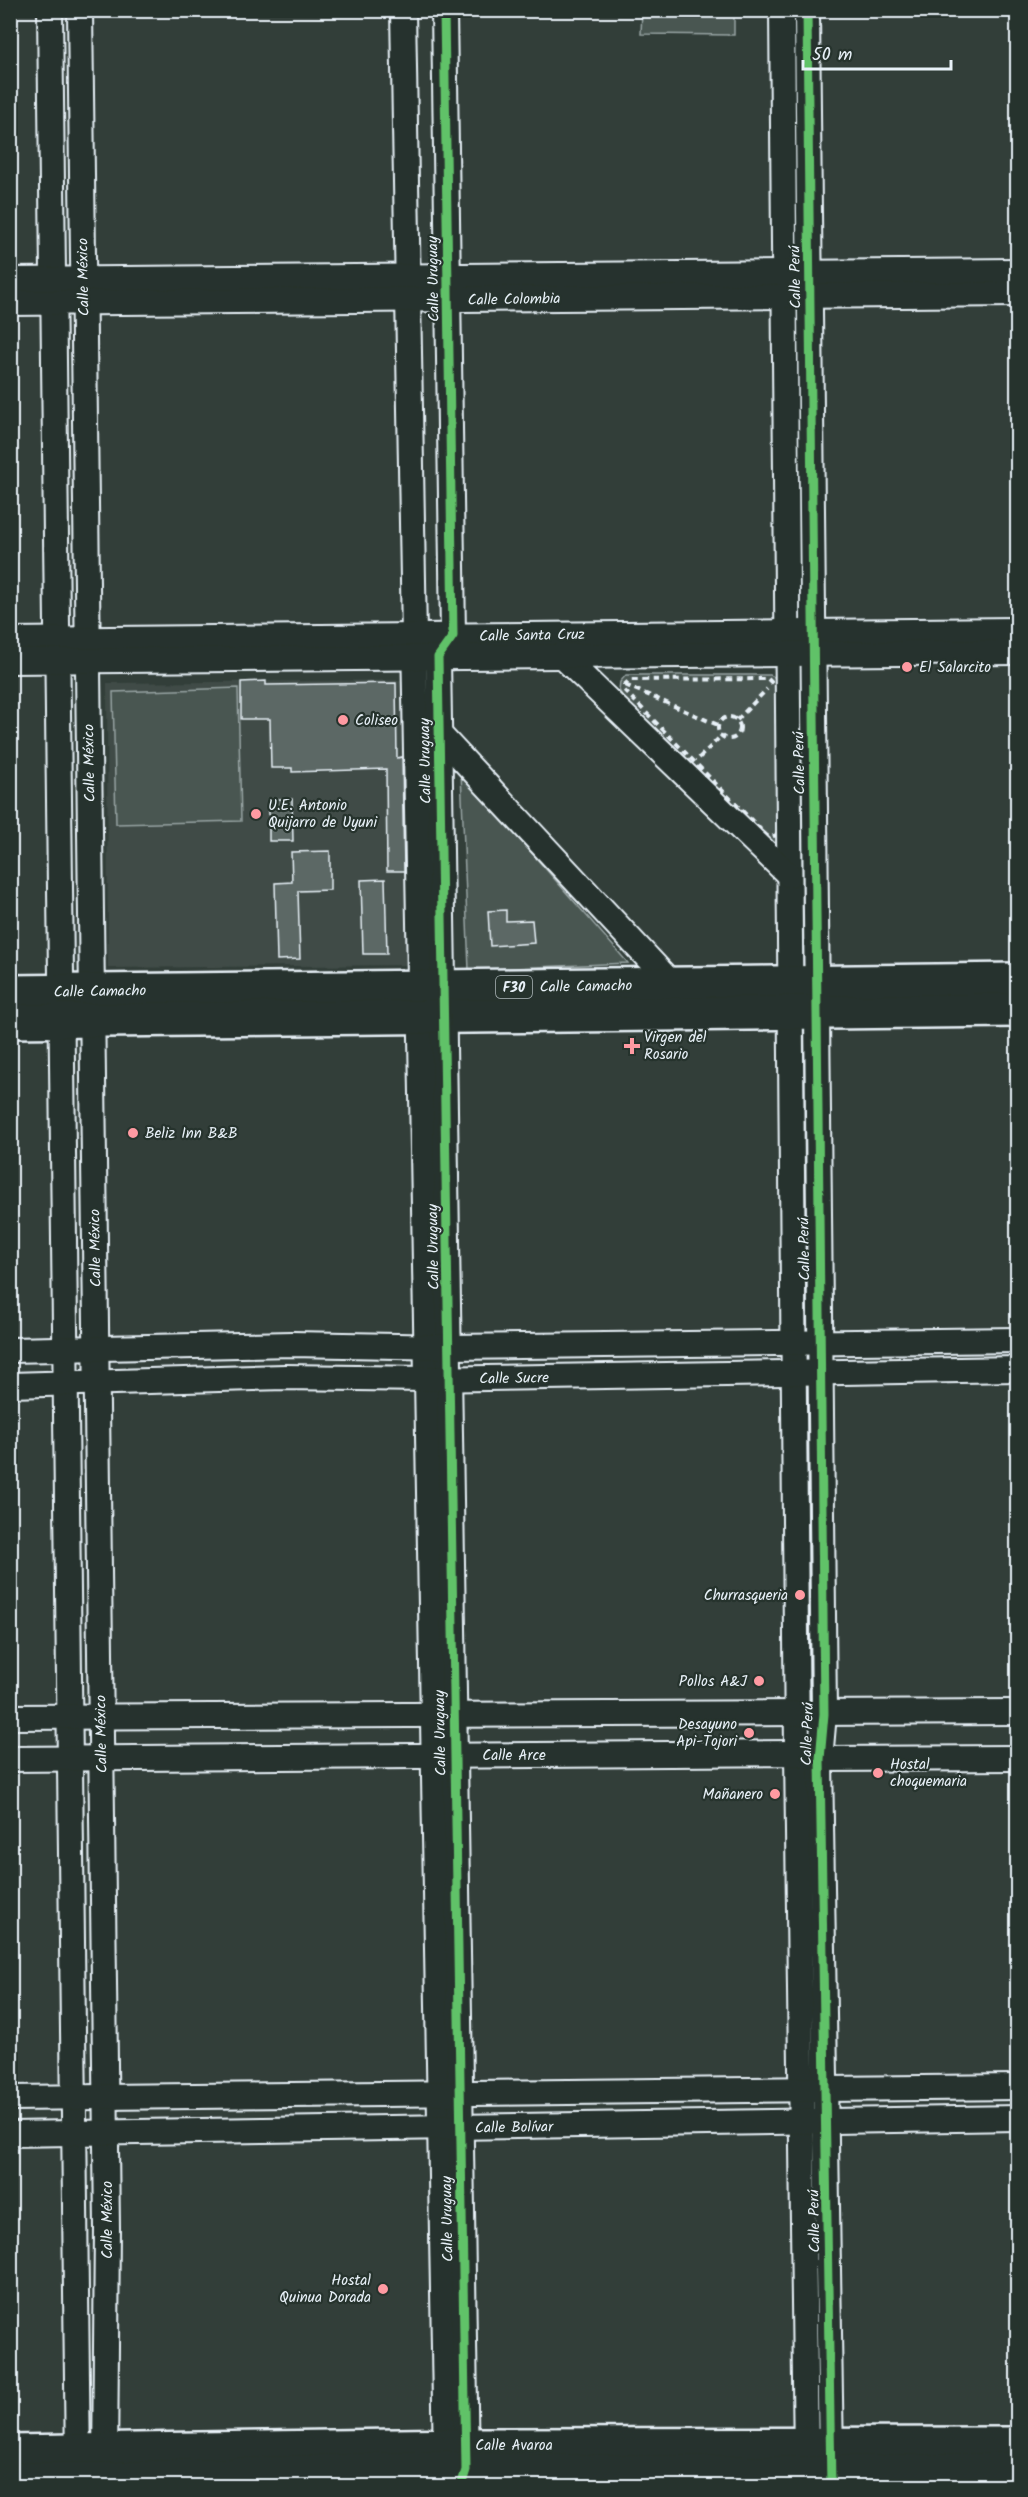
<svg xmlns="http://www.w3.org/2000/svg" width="1028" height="2497" font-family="Kalam,sans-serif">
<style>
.built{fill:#3f4b46}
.green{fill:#495651;stroke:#98a4a4;stroke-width:1.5}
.building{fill:#5c6865;stroke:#e8f1f8;stroke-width:1.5}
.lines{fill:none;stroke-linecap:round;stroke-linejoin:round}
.minor-casing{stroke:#e8f1f8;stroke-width:28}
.secondary-casing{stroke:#e8f1f8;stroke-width:38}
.trunk-casing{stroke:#e8f1f8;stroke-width:38}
.path{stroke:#e8f1f8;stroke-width:4;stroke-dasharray:6 4.5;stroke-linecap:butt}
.minor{stroke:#26332d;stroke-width:24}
.secondary{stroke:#26332d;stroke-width:33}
.trunk{stroke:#26332d;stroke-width:33}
.cycleway-casing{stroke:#26332d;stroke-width:13}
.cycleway{stroke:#61c268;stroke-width:9}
.poi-dot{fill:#ff9aa2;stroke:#26332d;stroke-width:2}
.labels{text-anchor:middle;stroke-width:4.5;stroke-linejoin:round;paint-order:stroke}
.shield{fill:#26332d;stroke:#aeb8bb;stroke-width:1.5}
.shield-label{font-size:14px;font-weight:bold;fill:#e8f1f8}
.street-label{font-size:15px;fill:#e8f1f8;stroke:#26332d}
.poi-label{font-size:15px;fill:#e8f1f8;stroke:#26332d;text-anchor:start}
</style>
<rect width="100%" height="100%" fill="#323e39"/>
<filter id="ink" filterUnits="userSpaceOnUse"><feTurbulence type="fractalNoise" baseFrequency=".0167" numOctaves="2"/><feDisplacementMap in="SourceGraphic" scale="12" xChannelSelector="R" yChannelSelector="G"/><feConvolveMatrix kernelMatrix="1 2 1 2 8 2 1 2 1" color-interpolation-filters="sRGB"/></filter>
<g filter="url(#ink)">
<polygon class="built" points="405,680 406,965 108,968 107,683"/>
<g class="green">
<polygon points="642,11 734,11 734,35 641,34"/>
<polygon points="626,675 770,675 778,679 781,841 776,845 769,844 623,697 619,690 620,682"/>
<polygon points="238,688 241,821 116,824 113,692"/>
<polygon points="461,772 628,963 469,970"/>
</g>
<g class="building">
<polygon points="266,681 266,685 396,683 397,758 402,757 404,871 387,871 386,769 292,772 292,768 271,768 270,719 241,719 241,682"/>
<polygon points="269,799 292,799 293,841 269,841"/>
<polygon points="330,851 330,890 298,891 300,959 277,960 275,883 292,882 291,852"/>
<polygon points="385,879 387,954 363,954 361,880"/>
<polygon points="506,910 506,921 532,920 534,943 490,946 488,911"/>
</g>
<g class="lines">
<g class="minor-casing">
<g id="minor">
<polyline points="50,10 78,2468"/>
<polyline points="80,10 107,2228 105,2466"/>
<polyline points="403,10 446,2462"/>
<polyline points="444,10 453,636 438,657 466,2470 461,2486"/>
<polyline points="782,10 797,1753 806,2459"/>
<polyline points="807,10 824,1714 820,1759 831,2460"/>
<polyline points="10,280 1018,271"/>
<polyline points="10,303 1018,294"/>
<polyline points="10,640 1018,630"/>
<polyline points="562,656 789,875"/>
<polyline points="10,661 1018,652"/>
<polyline points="440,735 673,985"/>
<polyline points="10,1350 292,1344 449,1347 1018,1340"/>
<polyline points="10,1385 285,1377 427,1379 1018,1369"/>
<polyline points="10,1717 1018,1712"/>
<polyline points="10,1759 797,1753 820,1759 1018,1758"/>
<polyline points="10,2098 1018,2087"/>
<polyline points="10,2134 1018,2118"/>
</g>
</g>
<g class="secondary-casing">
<g id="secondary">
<polyline points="10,2452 466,2445 1018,2444"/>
<polyline points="10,2479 105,2479 446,2467 466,2470 806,2473 1018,2469"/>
</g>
</g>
<g class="trunk-casing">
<g id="trunk">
<polyline points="10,992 1018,980"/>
<polyline points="10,1021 1018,1010"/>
</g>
</g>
<g class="path">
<polygon points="768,679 776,687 779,829 776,835 771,837 767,836 624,690 624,685 630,680"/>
<polyline points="625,685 718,725"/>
<circle cx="729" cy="728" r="11"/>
<polyline points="737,720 767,689"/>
<polyline points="699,758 722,735"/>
</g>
<use href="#minor" class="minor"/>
<use href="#secondary" class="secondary"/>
<use href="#trunk" class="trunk"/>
<g class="cycleway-casing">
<g id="cycleway">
<polyline points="444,10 453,636 438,657 466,2470 461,2486"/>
<polyline points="807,10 824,1714 820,1759 831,2486"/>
</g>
</g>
<use href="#cycleway" class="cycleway"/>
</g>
</g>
<g class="poi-dot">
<circle cx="907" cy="667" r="6"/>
<circle cx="343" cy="720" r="6"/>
<circle cx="256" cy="814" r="6"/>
<path d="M629 1037h6v6h6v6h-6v6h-6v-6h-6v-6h6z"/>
<circle cx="133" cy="1133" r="6"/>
<circle cx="800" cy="1595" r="6"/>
<circle cx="759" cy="1681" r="6"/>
<circle cx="749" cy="1733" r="6"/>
<circle cx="878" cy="1773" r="6"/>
<circle cx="775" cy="1794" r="6"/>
<circle cx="383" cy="2289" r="6"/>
</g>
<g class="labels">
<rect class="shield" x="496" y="976" width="36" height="22" rx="4.5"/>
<g class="shield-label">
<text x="514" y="992">F30</text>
</g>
<g class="street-label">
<text transform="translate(83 277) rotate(-91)" y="5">Calle México</text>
<text transform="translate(795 277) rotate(-91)" y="5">Calle Perú</text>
<text transform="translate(433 279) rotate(-91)" y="5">Calle Uruguay</text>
<text transform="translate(514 299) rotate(-1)" y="5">Calle Colombia</text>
<text transform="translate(532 635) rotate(-1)" y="5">Calle Santa Cruz</text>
<text transform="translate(425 761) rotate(-91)" y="5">Calle Uruguay</text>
<text transform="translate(89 763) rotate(-91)" y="5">Calle México</text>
<text transform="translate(799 763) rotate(-91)" y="5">Calle Perú</text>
<text transform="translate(586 986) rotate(-1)" y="5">Calle Camacho</text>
<text transform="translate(100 991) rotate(-1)" y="5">Calle Camacho</text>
<text transform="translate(433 1247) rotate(-91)" y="5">Calle Uruguay</text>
<text transform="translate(95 1248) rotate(-91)" y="5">Calle México</text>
<text transform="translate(804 1249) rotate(-91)" y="5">Calle Perú</text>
<text transform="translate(514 1378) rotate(-1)" y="5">Calle Sucre</text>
<text transform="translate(440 1733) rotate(-91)" y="5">Calle Uruguay</text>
<text transform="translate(101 1734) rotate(-91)" y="5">Calle México</text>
<text transform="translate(807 1734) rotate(-88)" y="5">Calle Perú</text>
<text x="514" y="1760">Calle Arce</text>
<text transform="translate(514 2127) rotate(-1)" y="5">Calle Bolívar</text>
<text transform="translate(447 2219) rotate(-91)" y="5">Calle Uruguay</text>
<text transform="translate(107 2220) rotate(-90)" y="5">Calle México</text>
<text transform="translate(814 2221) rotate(-91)" y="5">Calle Perú</text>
<text x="514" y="2450">Calle Avaroa</text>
</g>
<g class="poi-label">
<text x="919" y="672">El Salarcito</text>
<text x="355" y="725">Coliseo</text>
<text x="268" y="810">U.E. Antonio<tspan x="268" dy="17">Quijarro de Uyuni</tspan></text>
<text x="644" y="1042">Virgen del<tspan x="644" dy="17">Rosario</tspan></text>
<text x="145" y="1138">Beliz Inn B&amp;B</text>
<text x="788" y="1600" text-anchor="end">Churrasqueria</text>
<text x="747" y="1686" text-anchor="end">Pollos A&amp;J</text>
<text x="737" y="1729" text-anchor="end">Desayuno<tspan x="737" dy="17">Api-Tojori</tspan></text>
<text x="890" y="1769">Hostal<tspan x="890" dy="17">choquemaria</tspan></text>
<text x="763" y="1799" text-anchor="end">Mañanero</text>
<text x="371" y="2285" text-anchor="end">Hostal<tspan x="371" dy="17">Quinua Dorada</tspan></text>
</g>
</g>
<rect width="1028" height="2497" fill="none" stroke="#26332d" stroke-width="36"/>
<rect x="18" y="18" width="992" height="2461" fill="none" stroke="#e8f1f8" stroke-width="2" filter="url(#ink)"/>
<path d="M803 60v9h148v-9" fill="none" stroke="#e8f1f8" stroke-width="3"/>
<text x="812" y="60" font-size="18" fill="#e8f1f8" stroke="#26332d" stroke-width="4.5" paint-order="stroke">50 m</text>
</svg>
